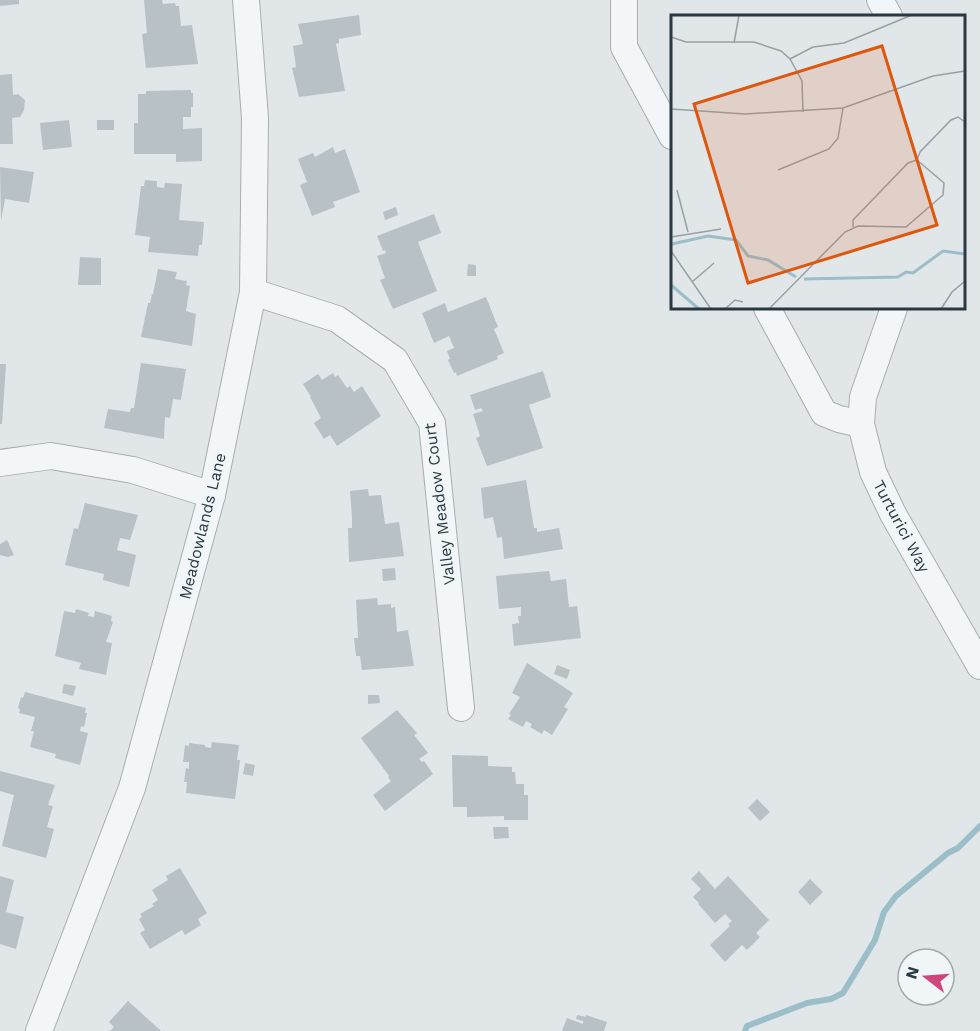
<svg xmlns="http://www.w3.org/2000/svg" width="980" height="1031" font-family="'Work Sans',sans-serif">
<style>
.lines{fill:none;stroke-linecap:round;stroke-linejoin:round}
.stream{stroke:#9cbec9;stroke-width:6}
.building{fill:#b8c1c6}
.minor-casing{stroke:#a6aeb3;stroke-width:28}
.minor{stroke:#f3f6f8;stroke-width:26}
.labels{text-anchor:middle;stroke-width:4.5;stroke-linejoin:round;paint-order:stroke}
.street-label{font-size:16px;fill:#293841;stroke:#f0f5f7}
.inset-river{fill:none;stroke:#9cbec9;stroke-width:3}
.inset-road{fill:none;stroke:#97a0a6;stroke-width:1.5}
.view{fill:#de570f;fill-opacity:0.15;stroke:#de570f;stroke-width:3}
.inset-edge{fill:none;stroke:#293841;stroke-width:3}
</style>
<rect width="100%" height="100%" fill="#e1e6e9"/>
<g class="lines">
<polyline class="stream" points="745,1031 747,1026 807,1003 831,999 843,993 875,940 884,912 896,896 948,853 958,848 980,826"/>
</g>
<g class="building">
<polygon points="0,0 19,0 19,4 0,6"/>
<polygon points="144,0 162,0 163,4 175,3 176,6 179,6 181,26 192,25 198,64 146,68 142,34 147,33"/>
<polygon points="359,15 361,35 339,39 339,43 336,44 345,91 299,97 292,68 296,67 293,46 303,44 298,24"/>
<polygon points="12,74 13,95 18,94 25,100 24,110 20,117 12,118 13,144 0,144 0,75"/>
<polygon points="191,90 191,93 193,93 193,107 191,107 191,117 183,117 183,129 202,128 202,161 176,162 176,154 134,154 134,123 138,123 138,94 146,94 146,91"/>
<polygon points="69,120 72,147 43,150 40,123"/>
<rect x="97" y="120" width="17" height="10"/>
<polygon points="333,147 335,153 345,149 360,192 333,202 335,207 312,216 300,185 307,182 298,159 313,153 315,157"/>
<polygon points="0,167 34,172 29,203 5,199 1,221"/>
<polygon points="145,180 157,181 157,187 164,188 165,183 182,184 179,220 204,222 202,245 199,245 198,256 148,252 150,237 135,235 141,186 144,186"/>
<polygon points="396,207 398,215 385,220 383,212"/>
<polygon points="434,214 441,233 418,242 437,291 393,309 380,280 385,278 377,256 386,253 385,250 383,251 377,236"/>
<polygon points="80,257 101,258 101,285 78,285"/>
<polygon points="468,264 476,265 476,276 467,276"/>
<polygon points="158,269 177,272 175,279 187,281 186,285 190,286 186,311 196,314 192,346 141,337 148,303 150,303 152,294 153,294"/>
<polygon points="486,297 498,327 494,329 504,353 497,356 498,359 457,376 456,372 454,373 448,360 450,359 447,351 454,348 449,336 434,343 422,313 445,303 448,312"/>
<polygon points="141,363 186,369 181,400 173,399 170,418 165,417 164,439 104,428 108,409 130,412 131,408 134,408"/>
<polygon points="0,364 6,364 2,424 0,424"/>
<polygon points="543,371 551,397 529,405 543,448 487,466 476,438 480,436 473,414 483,411 481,408 475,410 470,395"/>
<polygon points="333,373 335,377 338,375 347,388 350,386 354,392 362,386 381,416 337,446 330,435 324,439 314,423 321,418 310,397 311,397 303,384 318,374 322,380"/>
<polygon points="526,480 534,528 537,528 537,532 559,528 563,549 504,559 502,537 497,538 493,517 484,519 481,488"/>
<polygon points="368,489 369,496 381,495 385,524 399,522 404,556 349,562 348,528 352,528 352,517 350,491"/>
<polygon points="85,503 138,515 130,540 120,538 117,550 136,555 129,587 103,580 104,574 65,565 74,528 78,529"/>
<polygon points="7,540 14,555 8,557 0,555 0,544"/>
<polygon points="395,568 396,580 383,581 382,569"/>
<polygon points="549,571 551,581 566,579 569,607 577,606 581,638 514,646 512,624 519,623 518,616 521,616 521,607 499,609 496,576"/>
<polygon points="377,598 378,605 391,604 391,608 395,607 397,632 408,630 414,666 362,670 360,656 356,656 354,638 358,638 356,600"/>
<polygon points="76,609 89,613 88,616 94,617 95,611 112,616 111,621 113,622 106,642 112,643 106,675 79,669 81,663 55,656 64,611 75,613"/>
<polygon points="527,663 573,693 564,707 568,709 552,735 544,730 542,734 530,727 532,724 526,721 523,727 508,719 511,715 509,714 520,697 512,693"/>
<polygon points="557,665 570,670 567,679 554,674"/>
<polygon points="64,684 76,686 73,696 62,693"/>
<polygon points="25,692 86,708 85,713 87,713 84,727 81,726 80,731 88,733 80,765 55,758 56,754 30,747 34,731 31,731 35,717 19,713 20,709 18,708 21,697 23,698"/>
<polygon points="368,695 379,695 380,703 368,704"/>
<polygon points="397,710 417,733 414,735 428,753 419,759 422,762 424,761 433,774 385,811 373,795 391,781 388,777 389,776 361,738"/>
<polygon points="212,742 239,745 237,760 240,760 235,799 186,793 187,782 184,782 186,768 189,769 189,762 183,762 185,745 189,746 189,743 205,745 205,747 211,748"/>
<polygon points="452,755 488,756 488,766 512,767 512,772 515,772 516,784 524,784 524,795 528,795 528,820 504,820 504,816 467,817 467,807 453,807"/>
<polygon points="245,763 255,765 253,776 243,774"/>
<polygon points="0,771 55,785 48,805 53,806 47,827 54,829 46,858 2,846 14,795 0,791"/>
<polygon points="757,799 770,812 760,821 748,808"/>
<polygon points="493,827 508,827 509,838 494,839"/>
<polygon points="180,868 207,913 198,919 201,925 185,935 182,930 150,949 140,933 145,930 139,919 142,917 140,914 154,906 152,904 158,900 152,890 168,880 166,876"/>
<polygon points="699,871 715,889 728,876 769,920 756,933 760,937 747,950 742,945 725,962 710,945 730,926 728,924 732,921 725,914 715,923 698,904 699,903 693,897 701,889 691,879"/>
<polygon points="0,876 14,880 6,912 24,917 16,949 0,944"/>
<polygon points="810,879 823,892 810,905 798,892"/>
<polygon points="128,1001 161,1031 110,1031 114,1027 109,1022"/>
<polygon points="577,1015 586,1017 586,1015 607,1022 604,1031 562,1031 567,1018 583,1024 583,1021 576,1019"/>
</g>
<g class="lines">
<g class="minor-casing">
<g id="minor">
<polyline points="624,0 624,47 672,136"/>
<polyline points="880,0 889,16"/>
<polyline points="253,292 337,319 395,360 432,423 461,708"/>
<polyline points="767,308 824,413 839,419 861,424"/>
<polyline points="894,308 863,397 861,424 873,472 893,514 980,666"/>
<polyline points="0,463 51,456 133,470 212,495"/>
<polyline points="39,1031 132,788 212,495 253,292 255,118 246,0"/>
</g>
</g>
<use href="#minor" class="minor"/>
</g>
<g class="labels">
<g class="street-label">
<text transform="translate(439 504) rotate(-97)" y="6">Valley Meadow Court</text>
<text transform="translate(202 526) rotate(-76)" y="6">Meadowlands Lane</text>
<text transform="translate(902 526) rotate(62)" y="6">Turturici Way</text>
</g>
</g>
<g transform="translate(671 15)">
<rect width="294" height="294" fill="#e1e6e9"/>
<path class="inset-river" d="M1 229 37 221 65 225 77 241 97 245 125 262M133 264 227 262 235 257 242 258 272 236 294 239M0 270 28 294"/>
<path class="inset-road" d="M0 22 15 27H83L110 36 119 44 131 66 132 97M63 28 68 0M119 44 142 32 173 28 241 0M0 94 74 99 172 93 262 61 294 56M107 155 158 134 167 123 172 93M6 175 17 217M182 212V205L237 148 246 145 249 137 280 105 287 102 294 107M0 222 50 214M0 236 40 294M21 267 43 248M54 294 64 285 72 287M98 294 174 217 187 211 235 212 272 180 273 168 246 145M270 294 281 277 294 266"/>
<path class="view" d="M211 31 266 210 77 268 23 89Z"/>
<rect width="294" height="294" class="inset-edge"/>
</g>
<g transform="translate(926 977) rotate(287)"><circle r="28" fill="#f0f5f7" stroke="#a0a9ae" stroke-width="1.5"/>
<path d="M0-4.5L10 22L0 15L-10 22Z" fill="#ce467d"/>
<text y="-9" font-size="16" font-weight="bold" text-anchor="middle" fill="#293841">N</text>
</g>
</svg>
